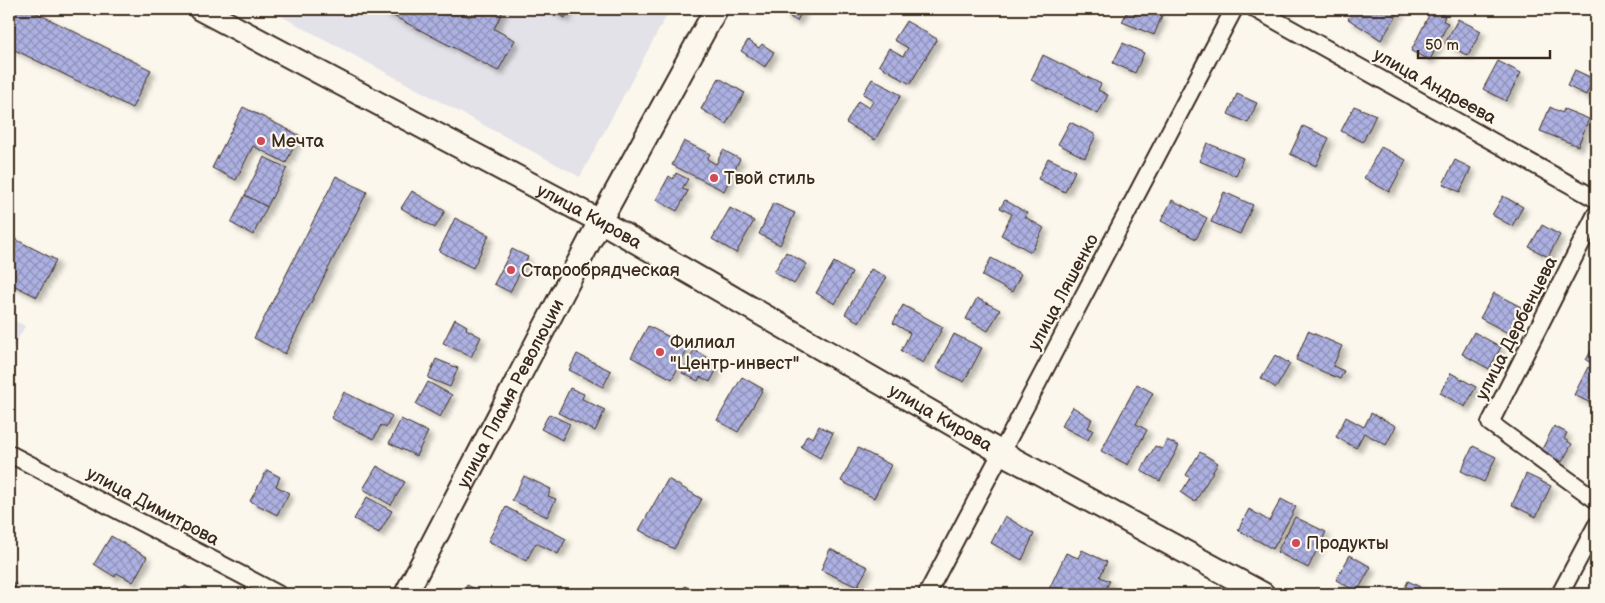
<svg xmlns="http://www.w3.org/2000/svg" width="1605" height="603" font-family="'Balsamiq Sans',sans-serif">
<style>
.built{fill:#e4e2e9}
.building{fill:url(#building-cross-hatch);stroke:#3b2a1e;filter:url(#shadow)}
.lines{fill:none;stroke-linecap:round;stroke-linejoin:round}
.street-casing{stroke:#3b2a1e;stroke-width:20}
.secondary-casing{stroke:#3b2a1e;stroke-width:26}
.street{stroke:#fbf7ec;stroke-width:16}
.secondary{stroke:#fbf7ec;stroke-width:22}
.poi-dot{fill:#d1495b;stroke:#fbf7ec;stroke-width:2}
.labels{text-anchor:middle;stroke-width:4.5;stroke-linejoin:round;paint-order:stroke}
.street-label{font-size:18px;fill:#3b2a1e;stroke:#fbf7ec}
.poi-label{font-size:18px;fill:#3b2a1e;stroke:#fbf7ec;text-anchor:start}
</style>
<defs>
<pattern id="building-cross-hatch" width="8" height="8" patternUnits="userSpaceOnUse" patternTransform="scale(1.25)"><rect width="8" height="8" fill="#adb1e2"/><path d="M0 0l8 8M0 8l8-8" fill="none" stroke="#8e90b7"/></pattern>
<filter id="shadow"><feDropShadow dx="4.5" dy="4.5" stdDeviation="2.5" flood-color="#0004"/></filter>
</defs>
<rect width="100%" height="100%" fill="#fbf7ec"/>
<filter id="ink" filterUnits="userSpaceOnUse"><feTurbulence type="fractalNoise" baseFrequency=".02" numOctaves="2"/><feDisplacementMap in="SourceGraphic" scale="10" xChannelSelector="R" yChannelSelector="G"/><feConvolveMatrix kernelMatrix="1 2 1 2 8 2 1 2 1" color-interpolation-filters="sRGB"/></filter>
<g filter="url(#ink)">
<g class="built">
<polygon points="268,9 670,9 580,177"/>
<polygon points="9,318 25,326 9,356"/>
</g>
<g class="building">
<polygon points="9,9 29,9 151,70 132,108 9,47"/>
<polygon points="380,9 454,9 470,17 475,9 504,9 494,29 515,40 498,71"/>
<polygon points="548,9 569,9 565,18"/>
<polygon points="787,9 803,9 797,21 784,14"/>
<polygon points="1128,9 1146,9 1162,16 1154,35 1122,22"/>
<polygon points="1354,9 1401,9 1381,40 1348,19"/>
<polygon points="1432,9 1445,16 1443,21 1448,23 1430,60 1411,51"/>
<polygon points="1458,19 1481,31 1468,56 1445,43"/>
<polygon points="906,21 937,39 910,84 879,65 889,48 903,56 908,48 894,40"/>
<polygon points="748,40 759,48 762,44 774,52 765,67 741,51"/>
<polygon points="1123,43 1144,53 1135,73 1113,63"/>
<polygon points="1043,55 1101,84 1098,90 1108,95 1098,114 1031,80"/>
<polygon points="1498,61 1521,73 1506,101 1483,89"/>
<polygon points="1575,70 1594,79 1586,95 1567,86"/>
<polygon points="719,78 745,93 726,124 701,109"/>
<polygon points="872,79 901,95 875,140 846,123 858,101 869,108 873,100 863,94"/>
<polygon points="1237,94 1257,103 1248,123 1228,114"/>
<polygon points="1354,106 1376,115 1363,142 1341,131"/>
<polygon points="243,107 299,135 286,163 253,146 236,180 212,168"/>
<polygon points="1550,107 1562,113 1564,109 1589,119 1578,146 1540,131"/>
<polygon points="1070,122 1096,135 1085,158 1058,144"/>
<polygon points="1303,126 1329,138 1316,166 1290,154"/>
<polygon points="684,141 710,154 707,159 716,164 723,150 740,159 724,191 672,165"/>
<polygon points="1207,143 1243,158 1236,176 1199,161"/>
<polygon points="1381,147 1406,160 1389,192 1364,178"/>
<polygon points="264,157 287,168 267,207 245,195"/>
<polygon points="1048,158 1075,171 1065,192 1038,179"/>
<polygon points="1455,160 1471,168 1460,192 1443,184"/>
<polygon points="676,173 688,179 682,189 688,191 677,211 656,200 669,176 673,179"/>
<polygon points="336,176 367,192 285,354 254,338"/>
<polygon points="412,191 445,211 435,228 401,208"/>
<polygon points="1224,192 1253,205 1240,234 1211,222"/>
<polygon points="245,195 267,207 253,235 231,223"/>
<polygon points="1503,196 1523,207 1512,226 1492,215"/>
<polygon points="1005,200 1027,213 1025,217 1044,228 1031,252 1001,235 1012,214 1000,208"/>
<polygon points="1172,200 1207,218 1196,239 1161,221"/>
<polygon points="773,203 795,213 780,245 759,234"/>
<polygon points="730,208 754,221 736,253 712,239"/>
<polygon points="455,218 489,235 473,268 439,251"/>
<polygon points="1542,225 1560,235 1548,257 1529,247"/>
<polygon points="9,236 56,260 37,297 9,283"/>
<polygon points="512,249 528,257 510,292 494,284"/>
<polygon points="786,252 807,264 794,284 774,272"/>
<polygon points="991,258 1021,274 1012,292 982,276"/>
<polygon points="834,262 852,273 835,304 816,293"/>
<polygon points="871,269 887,277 859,322 845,314"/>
<polygon points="1494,293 1521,307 1508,333 1480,318"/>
<polygon points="977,298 1000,310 988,331 966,319"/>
<polygon points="903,305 943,327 923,363 901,351 910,333 893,323"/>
<polygon points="455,319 467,326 466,329 481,337 471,357 443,343"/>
<polygon points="648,326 689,347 672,379 631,357"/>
<polygon points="1308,331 1342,346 1333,366 1344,371 1340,379 1296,360"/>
<polygon points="1474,332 1501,347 1489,369 1462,354"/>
<polygon points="954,334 982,348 964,382 936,368"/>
<polygon points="1596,342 1596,366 1586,360"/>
<polygon points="694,350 714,361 712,364 718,367 710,382 700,377 698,381 682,373"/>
<polygon points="577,354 611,371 603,387 569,370"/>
<polygon points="1275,355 1290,364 1276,388 1261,378"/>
<polygon points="436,359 458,368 450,387 428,378"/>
<polygon points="1588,367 1596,371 1596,398 1593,404 1574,395"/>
<polygon points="1451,373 1476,387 1465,407 1440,393"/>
<polygon points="742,377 763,389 738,432 717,420"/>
<polygon points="428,382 452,395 440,417 416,404"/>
<polygon points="1137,384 1153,393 1136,424 1147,430 1128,465 1101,451"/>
<polygon points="570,388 584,394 582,399 605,410 595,431 558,413"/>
<polygon points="344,392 392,416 386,428 381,425 374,439 331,418"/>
<polygon points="1073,407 1092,419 1088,428 1093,430 1088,440 1061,426"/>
<polygon points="1371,413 1396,426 1386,445 1364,433 1356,448 1336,437 1346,417 1364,427"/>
<polygon points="549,414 570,424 562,440 541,429"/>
<polygon points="401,419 428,432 416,456 389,443"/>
<polygon points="819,426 833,433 820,458 801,447 807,435 813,438"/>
<polygon points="1554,426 1567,433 1564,439 1572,444 1562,462 1541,451"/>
<polygon points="1167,440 1179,446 1160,481 1141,471 1155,446 1162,449"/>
<polygon points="1473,446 1496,457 1484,482 1461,471"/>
<polygon points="858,448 891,465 874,498 841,481"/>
<polygon points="1200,452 1218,463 1195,502 1181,493 1190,478 1186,475"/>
<polygon points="377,466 405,482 391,505 363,489"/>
<polygon points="267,470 280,477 276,486 289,493 277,515 250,501"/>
<polygon points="1526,474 1551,486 1536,517 1512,505"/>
<polygon points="524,476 551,489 548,496 556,499 547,517 512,500"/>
<polygon points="668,479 702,499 674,549 639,530"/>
<polygon points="367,497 392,511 379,533 354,519"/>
<polygon points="1281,499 1296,507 1273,549 1238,530 1249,509 1269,521"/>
<polygon points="506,507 566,539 558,554 536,543 526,561 488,541"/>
<polygon points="1005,516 1034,534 1022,560 991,543"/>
<polygon points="1295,517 1326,532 1308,568 1277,552"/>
<polygon points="111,536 147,557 133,582 117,573 115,577 94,564"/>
<polygon points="830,549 868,567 857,587 821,570"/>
<polygon points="1082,550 1107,562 1100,577 1110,581 1103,594 1061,594 1049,589 1066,553 1078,558"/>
<polygon points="1350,555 1371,567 1357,592 1336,580"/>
<polygon points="9,581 16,584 12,594 9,594"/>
<polygon points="1408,581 1420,587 1416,594 1402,594"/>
<polygon points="467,585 486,594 463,594"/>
<polygon points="185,586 200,594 167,594 171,588 181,594"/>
<polygon points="685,586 699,594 680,594"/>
</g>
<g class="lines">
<g class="street-casing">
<g id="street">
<polyline points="1255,9 1596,199"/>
<polyline points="1596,214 1490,423 1596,500"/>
<polyline points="9,456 10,454 278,594"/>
<polyline points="927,594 1234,9"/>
<polyline points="1560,594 1596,526"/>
</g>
</g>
<g class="secondary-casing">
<g id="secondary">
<path id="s1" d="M200 9 600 221 1002 453 1263 594"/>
<path id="s2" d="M406 594 600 221 716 9"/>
</g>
</g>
<use href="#street" class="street"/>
<use href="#secondary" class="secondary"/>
</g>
</g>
<g class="poi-dot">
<circle cx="261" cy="141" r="5"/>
<circle cx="714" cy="178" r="5"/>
<circle cx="511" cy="270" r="5"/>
<circle cx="660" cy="352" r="5"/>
<circle cx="1296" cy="543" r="5"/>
</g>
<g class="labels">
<g class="street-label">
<text transform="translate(1435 86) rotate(29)" y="6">улица Андреева</text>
<text dy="6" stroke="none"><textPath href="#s1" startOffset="441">улица Кирова</textPath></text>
<text transform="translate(1063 292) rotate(-62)" y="6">улица Ляшенко</text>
<text transform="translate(1516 328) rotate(-63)" y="6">улица Дербенцева</text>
<text dy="6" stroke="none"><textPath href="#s2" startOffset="226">улица Пламя Революции</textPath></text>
<text dy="6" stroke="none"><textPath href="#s1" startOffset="846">улица Кирова</textPath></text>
<text transform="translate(153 506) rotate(28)" y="6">улица Димитрова</text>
</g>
<g class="poi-label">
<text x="271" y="147">Мечта</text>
<text x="724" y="184">Твой стиль</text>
<text x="521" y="276">Старообрядческая</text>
<text x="670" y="348">Филиал<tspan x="670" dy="21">"Центр-инвест"</tspan></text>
<text x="1306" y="549">Продукты</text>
</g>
</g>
<rect width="1605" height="603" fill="none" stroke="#fbf7ec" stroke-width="30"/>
<rect x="15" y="15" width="1575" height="573" fill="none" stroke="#3b2a1e" stroke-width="2" filter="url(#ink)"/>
<path d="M1418 50v8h132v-8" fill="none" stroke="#3b2a1e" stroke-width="2.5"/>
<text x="1425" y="50" font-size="15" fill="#3b2a1e" stroke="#fbf7ec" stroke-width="4" paint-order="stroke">50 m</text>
</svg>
